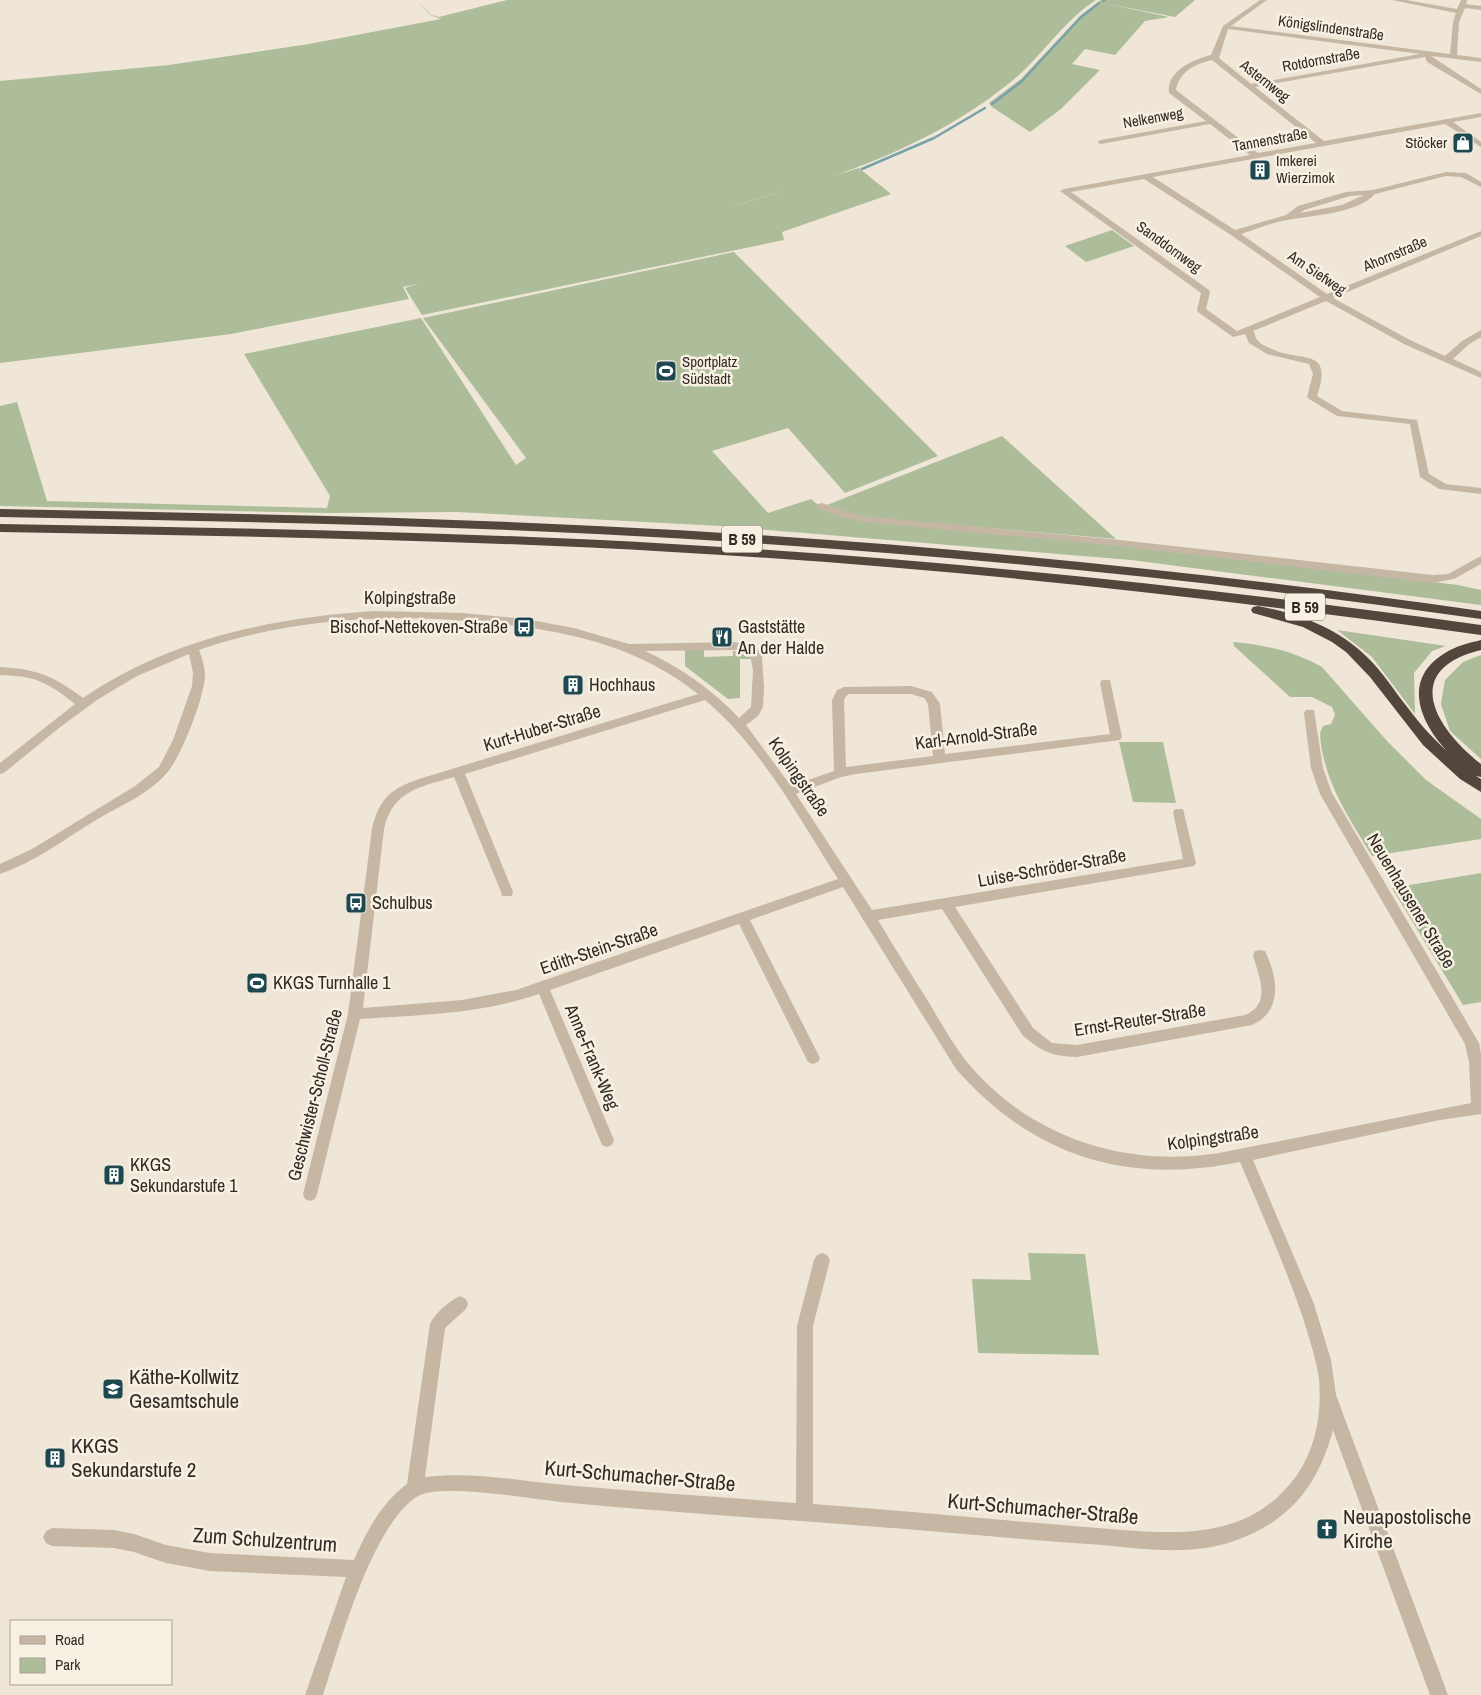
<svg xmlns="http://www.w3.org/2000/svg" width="1481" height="1695" font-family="'Archivo Narrow',sans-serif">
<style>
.green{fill:#adbc99}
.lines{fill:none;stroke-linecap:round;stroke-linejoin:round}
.stream{stroke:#79a3aa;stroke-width:2.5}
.minor{fill:#c6b7a5;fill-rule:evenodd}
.highway{fill:#52463d;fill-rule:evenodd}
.labels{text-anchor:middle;stroke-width:5;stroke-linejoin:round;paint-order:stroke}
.far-street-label{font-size:15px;fill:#322b25;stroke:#f7f0e3}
.far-poi-label{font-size:15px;fill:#322b25;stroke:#f7f0e3;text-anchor:start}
.shield{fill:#f7f0e3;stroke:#6d665e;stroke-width:1}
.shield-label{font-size:16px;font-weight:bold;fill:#322b25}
.street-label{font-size:18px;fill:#322b25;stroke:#f7f0e3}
.poi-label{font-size:18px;fill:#322b25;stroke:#f7f0e3;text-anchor:start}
.near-poi-label{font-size:21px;fill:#322b25;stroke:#f7f0e3;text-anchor:start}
.near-street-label{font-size:21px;fill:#322b25;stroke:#f7f0e3}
</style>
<rect width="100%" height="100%" fill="#efe6d7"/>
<g class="green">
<path d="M416 0 431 15 439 17 507 0H1096C1060 23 1038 63 1003 88 962 120 916 144 868 163 824 181 776 192 731 207L859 168 891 194 782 232 784 240 422 315 405 288 418 284 403 287 409 299 231 334 0 363V81L169 65 309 44 441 19 430 15Z"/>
<polygon points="1101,0 1195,0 1175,17 1103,3 1169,17 1145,21 1115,55 1085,49 1072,64 1100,70 1061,109 1030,132 992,107 989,103 1021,79 1080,16"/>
<polygon points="1112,230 1134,246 1086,262 1065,246"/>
<polygon points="734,252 938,456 845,493 788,428 712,451 768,513 811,499 821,507 844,516 1106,544 1458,585 1481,590 1481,605 1131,560 720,526 457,512 327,513 0,506 0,406 17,402 47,501 327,508 330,496 244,354 421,318 516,465 526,458 423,318"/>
<polygon points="1002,436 1116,539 873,518 851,514 827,505"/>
<polygon points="1337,630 1446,646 1432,651 1414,673 1415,714 1372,657"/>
<path d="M1233 642C1265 645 1294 651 1322 667L1387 741 1426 780 1481 819V839L1372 856C1349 818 1322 779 1320 733L1323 726 1331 724 1335 715 1332 707 1312 697H1290L1234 646Z"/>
<polygon points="685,650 704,650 704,657 733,656 733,651 745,652 750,655 751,659 740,659 740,698 728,699 685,666"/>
<polygon points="1481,655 1481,759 1450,731 1441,704 1445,680 1463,662"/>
<polygon points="1119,742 1163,742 1176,803 1133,802"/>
<polygon points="1481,873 1481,1002 1463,1005 1392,888"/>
<polygon points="1028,1253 1085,1254 1099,1355 978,1353 972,1279 1031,1280"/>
</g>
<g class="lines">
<g class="stream">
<polyline points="1103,1 1105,0"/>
<polyline points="992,104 1022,81 1081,17 1099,3"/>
<polyline points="862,169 934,138 985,108"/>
</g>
<g class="minor">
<path d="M1260 0H1267L1231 26 1450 54 1453 22 1456 13 1392 0H1406L1457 9 1461 0H1467L1466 4 1481 6V10L1465 8 1459 22 1457 55 1481 58V62L1431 56 1481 89V94L1427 62 1425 57 1255 87 1324 141 1481 113V117L1453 122 1481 142V147L1445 124 1153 177 1235 230 1286 215 1298 206 1346 192 1373 190 1446 172 1466 173 1481 182V187L1461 177 1446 176 1375 194C1356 215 1309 215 1282 221 1268 224 1254 230 1241 234L1327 294 1481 231V236L1333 298 1410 340 1445 356 1462 341 1481 330V337L1468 345 1453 359 1481 372V378L1404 344 1326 301 1253 331C1255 333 1255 336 1256 338 1258 343 1267 347 1272 349 1301 363 1334 346 1317 396L1342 411 1417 420 1429 474 1446 484 1481 488V494L1439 489 1420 477 1410 424 1337 416 1309 399 1307 397 1313 374 1309 364 1267 354 1249 343 1245 334 1233 337 1198 312 1197 310 1201 293 1060 191 1064 189 1250 155 1210 124 1101 144 1097 142 1101 140 1206 121 1169 93C1166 71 1194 59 1211 55L1223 26ZM1228 29 1420 54 1251 84 1219 58ZM1212 60 1316 143 1258 153 1176 90C1179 72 1195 64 1212 60ZM1144 179 1231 235 1320 297 1237 331 1206 309 1210 292 1209 290 1071 192ZM1364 195 1342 205 1300 213 1304 210 1350 196Z"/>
<polygon points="822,503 847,512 863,516 1120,540 1433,575 1448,574 1481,556 1481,564 1454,579 1433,583 1120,546 863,522 840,517 818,508 818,504"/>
<path d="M373 611 463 613 525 619 574 628 629 644 734 642 750 645 758 649 762 656 764 687 763 707 758 716 746 725 791 786 834 771 832 700 837 690 844 687 911 686 932 692 940 704 945 754 1110 734 1100 683 1102 680H1110L1122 737 1120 740 856 774 841 777 796 794 872 910 1183 859 1173 812 1175 809H1183L1196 863 1194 866 955 907 1033 1028 1052 1043 1077 1045 1245 1015C1272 1004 1259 977 1253 955L1255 951 1260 950 1265 951C1278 978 1283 1011 1252 1025L1077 1057C1051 1056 1043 1052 1023 1036L942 909 878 920C894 947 911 974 928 1001 940 1021 952 1043 967 1062 1029 1137 1124 1168 1219 1153L1471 1103 1469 1062 1465 1044 1320 794 1311 768 1304 713 1306 710H1314L1323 768 1332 793 1479 1043 1481 1053V1114L1440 1120 1253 1160 1314 1304 1331 1360 1336 1395 1448 1695H1430L1333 1430C1318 1486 1289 1522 1234 1541 1191 1556 1146 1549 1102 1545 1056 1542 1010 1538 964 1534 830 1522 695 1515 561 1502 533 1499 440 1483 418 1496 372 1524 340 1644 323 1695H305L346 1577 210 1571 166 1563 134 1552 114 1548 52 1546 46 1543 43 1537 46 1531 52 1528 114 1530 134 1534 166 1545 210 1553 354 1560C366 1532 382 1502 407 1484L430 1324C435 1313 449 1301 460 1296L466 1299 468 1304 466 1309 445 1328 425 1477C472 1471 518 1481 565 1485 642 1492 719 1497 796 1503L797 1326 814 1260 817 1255 822 1253 827 1255 830 1260 813 1326V1504C884 1509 955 1516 1026 1522 1058 1525 1090 1527 1122 1530 1190 1535 1253 1536 1297 1475 1316 1448 1322 1412 1319 1379 1316 1358 1309 1338 1303 1318 1285 1265 1262 1214 1240 1162 1126 1185 1034 1157 956 1069L843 887 750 920 818 1054 820 1058 818 1062 813 1064 808 1062 739 924 550 990 614 1140 612 1145 607 1147 602 1145 600 1140 539 994C481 1014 420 1015 360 1019L317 1194 315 1199 310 1201 305 1199 303 1194 348 1014 372 829C379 799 390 789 419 779L698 694C637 645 564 630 489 623 392 613 292 618 199 650 202 658 205 667 205 676 204 698 181 758 166 774 147 795 120 806 96 820 65 839 35 862 0 874V864L32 849 135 786 159 767 173 740 192 686 193 673 189 654 137 676 97 700 59 728 4 773 0 774V763L75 704C47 682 36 676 0 675V667C37 669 54 676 83 698 169 639 271 618 373 611ZM737 650 743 651 750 655 753 670 751 707 739 718C713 690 680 667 645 651ZM849 694H911L924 698 928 704 933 756 846 767 844 700 846 696ZM705 700C761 747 799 818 838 879L516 990 462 1000 363 1008 384 829C393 790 420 787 454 777L501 892 502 896H512L513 892 465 774Z"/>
</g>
<g class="highway">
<path d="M0 509C199 513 398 516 597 526 893 540 1188 569 1481 611V619C1188 577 893 549 597 534 398 524 199 521 0 517Z"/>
<path d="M0 524C224 528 448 531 672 544 942 559 1212 588 1481 625V635C1212 597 943 567 672 552 448 539 224 536 0 532Z"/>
<path d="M1258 606C1299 614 1337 627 1367 657 1383 672 1394 691 1408 708 1421 726 1436 741 1452 756 1422 727 1399 681 1445 653 1456 646 1469 643 1481 640V650C1400 670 1435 728 1481 764V777L1476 776 1481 779V792L1460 779 1423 745 1370 677 1346 652 1332 642 1303 627 1253 613 1251 610 1253 607Z"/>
</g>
</g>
<defs>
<g id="shop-square" transform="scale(1.125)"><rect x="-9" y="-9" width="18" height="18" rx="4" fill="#1e4850" stroke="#f7f0e3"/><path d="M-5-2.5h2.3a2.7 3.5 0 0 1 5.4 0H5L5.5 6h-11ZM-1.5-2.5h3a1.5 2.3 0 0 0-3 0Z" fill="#fff"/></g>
<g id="building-square" transform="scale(1.125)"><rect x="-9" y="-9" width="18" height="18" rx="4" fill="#1e4850" stroke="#f7f0e3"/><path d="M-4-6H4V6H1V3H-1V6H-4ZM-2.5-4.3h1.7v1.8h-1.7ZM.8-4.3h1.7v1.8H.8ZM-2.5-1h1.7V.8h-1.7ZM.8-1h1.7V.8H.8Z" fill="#fff"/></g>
<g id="stadium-square" transform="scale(1.125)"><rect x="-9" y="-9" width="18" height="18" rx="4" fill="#1e4850" stroke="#f7f0e3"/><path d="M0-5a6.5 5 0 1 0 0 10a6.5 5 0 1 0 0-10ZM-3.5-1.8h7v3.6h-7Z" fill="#fff"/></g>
<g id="bus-square" transform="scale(1.125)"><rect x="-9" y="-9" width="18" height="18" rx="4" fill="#1e4850" stroke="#f7f0e3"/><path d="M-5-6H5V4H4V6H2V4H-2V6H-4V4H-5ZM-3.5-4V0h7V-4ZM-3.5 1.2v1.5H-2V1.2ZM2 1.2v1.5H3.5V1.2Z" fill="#fff"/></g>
<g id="restaurant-square" transform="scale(1.125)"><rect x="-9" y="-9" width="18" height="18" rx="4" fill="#1e4850" stroke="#f7f0e3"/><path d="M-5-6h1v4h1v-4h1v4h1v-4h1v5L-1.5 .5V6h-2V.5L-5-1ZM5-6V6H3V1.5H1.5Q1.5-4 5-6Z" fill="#fff"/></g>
<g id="school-square" transform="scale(1.125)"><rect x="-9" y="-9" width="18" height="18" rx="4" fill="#1e4850" stroke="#f7f0e3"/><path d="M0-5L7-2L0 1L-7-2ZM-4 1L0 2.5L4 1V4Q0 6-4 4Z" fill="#fff"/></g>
<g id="church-square" transform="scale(1.125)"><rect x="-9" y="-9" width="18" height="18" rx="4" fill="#1e4850" stroke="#f7f0e3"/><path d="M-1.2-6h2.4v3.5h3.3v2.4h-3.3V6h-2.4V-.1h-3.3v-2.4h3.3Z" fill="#fff"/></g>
</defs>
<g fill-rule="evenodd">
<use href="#shop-square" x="1463" y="143"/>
<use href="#building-square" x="1260" y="170"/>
<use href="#stadium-square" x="666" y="371"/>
<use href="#bus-square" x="524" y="627"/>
<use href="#restaurant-square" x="722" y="637"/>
<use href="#building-square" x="573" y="685"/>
<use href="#bus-square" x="356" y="903"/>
<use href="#stadium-square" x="257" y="983"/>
<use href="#building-square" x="114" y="1175"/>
<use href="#school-square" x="113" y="1389"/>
<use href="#building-square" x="55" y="1458"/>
<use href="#church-square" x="1327" y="1529"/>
</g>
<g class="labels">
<g class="far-street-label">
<text transform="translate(1331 28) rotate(8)" y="5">Königslindenstraße</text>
<text transform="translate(1321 60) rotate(-10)" y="5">Rotdornstraße</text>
<text transform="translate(1265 81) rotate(38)" y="5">Asternweg</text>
<text transform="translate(1153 118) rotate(-10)" y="5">Nelkenweg</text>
<text transform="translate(1270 140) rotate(-10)" y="5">Tannenstraße</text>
<text transform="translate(1169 247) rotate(36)" y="5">Sanddornweg</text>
<text transform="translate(1395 254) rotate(-23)" y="5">Ahornstraße</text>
<text transform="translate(1317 273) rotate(34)" y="5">Am Siefweg</text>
</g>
<g class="far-poi-label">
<text x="1447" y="148" text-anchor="end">Stöcker</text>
<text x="1276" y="166">Imkerei<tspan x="1276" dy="17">Wierzimok</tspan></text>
<text x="682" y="367">Sportplatz<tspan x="682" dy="17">Südstadt</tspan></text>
</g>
<g class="shield">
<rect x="722" y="525.5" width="40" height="27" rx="4"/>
<rect x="1285" y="593.5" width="40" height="27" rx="4"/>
</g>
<g class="shield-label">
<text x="742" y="545">B 59</text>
<text x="1305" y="613">B 59</text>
</g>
<g class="street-label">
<text x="410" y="604">Kolpingstraße</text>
<text transform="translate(542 728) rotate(-17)" y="6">Kurt-Huber-Straße</text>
<text transform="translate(976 736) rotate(-7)" y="6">Karl-Arnold-Straße</text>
<text transform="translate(799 777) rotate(55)" y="6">Kolpingstraße</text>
<text transform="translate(1052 868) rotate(-10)" y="6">Luise-Schröder-Straße</text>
<text transform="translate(1411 901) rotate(59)" y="6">Neuenhausener Straße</text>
<text transform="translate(599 949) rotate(-19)" y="6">Edith-Stein-Straße</text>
<text transform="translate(1140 1020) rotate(-9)" y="6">Ernst-Reuter-Straße</text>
<text transform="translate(592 1057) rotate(67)" y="6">Anne-Frank-Weg</text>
<text transform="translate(315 1095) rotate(-76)" y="6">Geschwister-Scholl-Straße</text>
<text transform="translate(1213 1138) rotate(-8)" y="6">Kolpingstraße</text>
</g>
<g class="poi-label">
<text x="508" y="633" text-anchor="end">Bischof-Nettekoven-Straße</text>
<text x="738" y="633">Gaststätte<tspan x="738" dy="21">An der Halde</tspan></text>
<text x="589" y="691">Hochhaus</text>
<text x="372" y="909">Schulbus</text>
<text x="273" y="989">KKGS Turnhalle 1</text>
<text x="130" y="1171">KKGS<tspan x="130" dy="21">Sekundarstufe 1</tspan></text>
</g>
<g class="near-poi-label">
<text x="129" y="1384">Käthe-Kollwitz<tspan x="129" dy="24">Gesamtschule</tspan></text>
<text x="71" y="1453">KKGS<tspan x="71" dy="24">Sekundarstufe 2</tspan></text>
<text x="1343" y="1524">Neuapostolische<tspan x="1343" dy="24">Kirche</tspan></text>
</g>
<g class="near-street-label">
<text transform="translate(640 1476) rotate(5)" y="7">Kurt-Schumacher-Straße</text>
<text transform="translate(1043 1509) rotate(5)" y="7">Kurt-Schumacher-Straße</text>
<text transform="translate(265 1540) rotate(4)" y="7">Zum Schulzentrum</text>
</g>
</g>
<rect x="10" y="1620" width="162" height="65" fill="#f7f0e3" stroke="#a8a197"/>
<rect x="20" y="1636" width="25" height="8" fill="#c6b7a5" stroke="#a8a197"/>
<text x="55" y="1645" font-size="15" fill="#322b25">Road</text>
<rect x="20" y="1658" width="25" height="15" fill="#adbc99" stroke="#a8a197"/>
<text x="55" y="1670" font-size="15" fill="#322b25">Park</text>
</svg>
